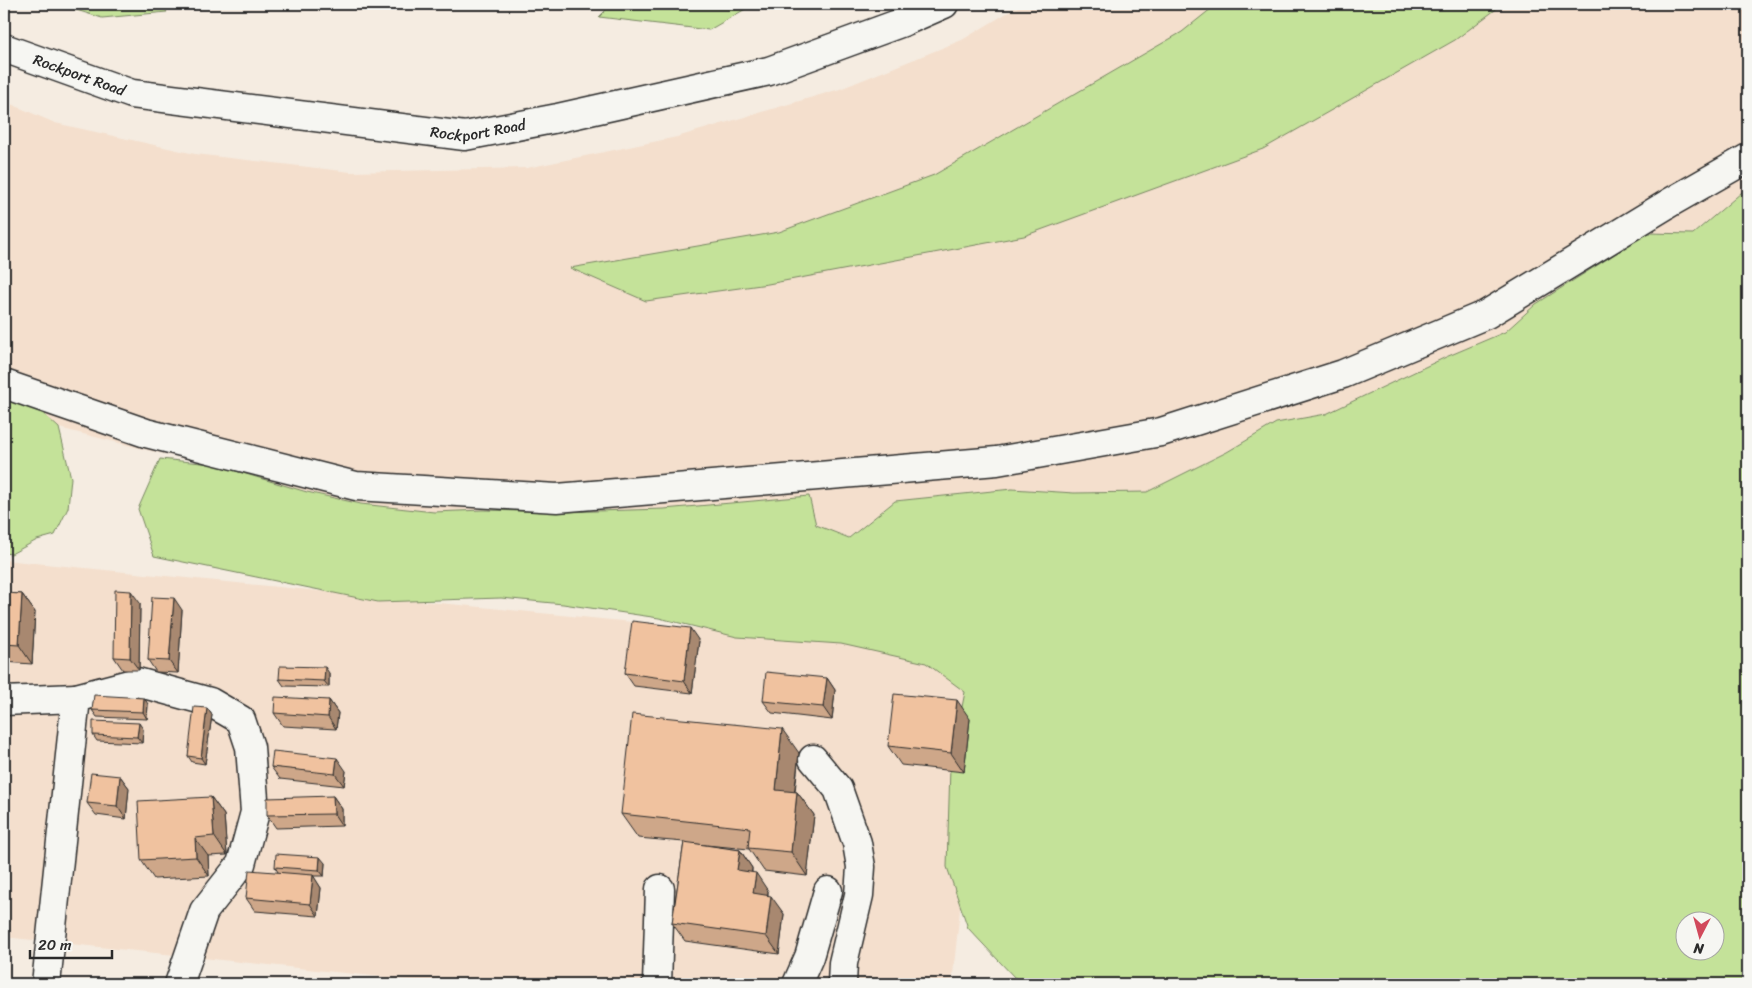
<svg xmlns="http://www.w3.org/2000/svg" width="1752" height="988" font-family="Sriracha,sans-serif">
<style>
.built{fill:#f4dfcd}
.green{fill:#c4e299;stroke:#788662;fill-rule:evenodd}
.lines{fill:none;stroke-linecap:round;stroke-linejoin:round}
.minor-casing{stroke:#2b2b2b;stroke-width:31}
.minor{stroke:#f6f6f2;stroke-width:28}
.wall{fill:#cea789;stroke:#2b2b2b}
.shaded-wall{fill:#a8886f;stroke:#2b2b2b}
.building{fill:#f0c29f;stroke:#2b2b2b}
.labels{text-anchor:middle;stroke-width:4;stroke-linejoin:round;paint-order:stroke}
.street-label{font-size:15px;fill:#2b2b2b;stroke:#f6f6f2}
</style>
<rect width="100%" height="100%" fill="#f5ece1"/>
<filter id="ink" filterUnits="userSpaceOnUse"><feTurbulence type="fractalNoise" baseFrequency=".02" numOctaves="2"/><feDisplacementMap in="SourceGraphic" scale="10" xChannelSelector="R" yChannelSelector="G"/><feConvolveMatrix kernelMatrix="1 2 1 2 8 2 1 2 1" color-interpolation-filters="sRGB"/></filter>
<g filter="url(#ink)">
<g class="built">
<polygon points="1022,4 1748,4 1748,187 1693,234 1648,233 1536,304 1505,332 1446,357 1326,414 1276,423 1227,452 1147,492 1074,493 1012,489 895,501 849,538 816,525 808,496 664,509 563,512 483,510 434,512 361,504 307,492 212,464 151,451 59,428 37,408 4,397 4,101 55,123 195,154 351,172 527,168 677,137 840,89 962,40"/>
<polygon points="4,560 987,657 952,984 448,984 4,937"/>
</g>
<g class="green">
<polygon points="57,4 161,4 167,12 102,18"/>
<polygon points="612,4 754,4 709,30 599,17"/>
<polygon points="1217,4 1503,4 1455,40 1263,149 1024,236 768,284 646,301 570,268 779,232 934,175 1182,32"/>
<path d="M1748 187V984H1035L1015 978 968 928 947 867 950 767 965 692 926 663 841 644 737 637 659 618 563 604 501 598 378 602 154 556 138 509 160 459 212 464 307 492 361 504 434 512 483 510 563 512 664 509 809 496 816 525 849 538 895 501 1012 489 1074 493 1147 492 1227 452 1276 423 1326 414 1446 357 1505 332 1536 304 1648 233 1693 234ZM1684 920H1714V950H1684Z"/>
<polygon points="4,397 37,408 59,428 71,478 68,508 55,535 37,540 11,554 4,553"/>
</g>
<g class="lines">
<g class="minor-casing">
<g id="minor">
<path id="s1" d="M4 48 132 94 465 136 558 118 769 71 903 22 944 4"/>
<polyline points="4,384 146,433 356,486 557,498 997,461 1161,432 1343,374 1487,314 1671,202 1748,158"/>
<polyline points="4,701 76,698"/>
<polyline points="813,759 838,789 857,843 861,867 859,895 843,963 842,984"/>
<polyline points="46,984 76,698 137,682 210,702 241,720 250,747 255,812 241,864 204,911 179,984"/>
<polyline points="657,984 660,889"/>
<polyline points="797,984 809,957 828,891"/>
</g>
</g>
<use href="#minor" class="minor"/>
</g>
<g class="wall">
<polygon points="4,593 22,594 35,612 32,664 4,662"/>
<polygon points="140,603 139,670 123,670 114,657"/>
<polygon points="182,610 178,673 156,672 148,660"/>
<polygon points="699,641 692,693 634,686 625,673"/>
<polygon points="329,673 329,687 284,686 279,679"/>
<polygon points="827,678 835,690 832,720 772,713 763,701"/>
<polygon points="329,700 338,713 336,729 283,726 274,713"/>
<polygon points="148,704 147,719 97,717 92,710"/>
<polygon points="207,708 212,715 205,764 192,762 188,756"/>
<polygon points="970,719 964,772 901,765 888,746"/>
<polygon points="143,729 142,743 97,741 93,735"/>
<polygon points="799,753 795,792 797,792 814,815 807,876 764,871 749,849 695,844 740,850 752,868 752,872 768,891 768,895 784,914 779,954 685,941 672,923 684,842 638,838 621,814"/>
<polygon points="271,767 346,771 344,786 280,779"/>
<polygon points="120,776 129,788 126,819 96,815 87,803"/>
<polygon points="333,796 342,809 342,826 276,828 267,815"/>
<polygon points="211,797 224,815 227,855 208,856 209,876 154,879 141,860"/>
<polygon points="325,863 324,876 313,876 321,888 318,916 255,911 246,898 278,872 275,867"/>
</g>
<g class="shaded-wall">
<polygon points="131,591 140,603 139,670 130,658"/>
<polygon points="22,594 35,612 32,664 19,645"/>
<polygon points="174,598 182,610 178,673 169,661"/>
<polygon points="690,628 699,641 692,693 684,681"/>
<polygon points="325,667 329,673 329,687 324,681"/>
<polygon points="827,678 835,690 832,720 823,707"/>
<polygon points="144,698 148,704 147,719 143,712"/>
<polygon points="329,700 338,713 336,729 328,717"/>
<polygon points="957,700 970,719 964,772 951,753"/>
<polygon points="207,708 212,715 205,764 201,758"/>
<polygon points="139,723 143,729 142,743 137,737"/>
<polygon points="782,729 799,753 792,813 776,790"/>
<polygon points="337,758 346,771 344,786 335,774"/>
<polygon points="120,776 129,788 126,819 117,806"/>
<polygon points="797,792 814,815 807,876 791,852"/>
<polygon points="333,796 342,809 342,826 334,814"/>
<polygon points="211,797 224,815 227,855 214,836"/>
<polygon points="195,838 208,856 209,876 196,857"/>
<polygon points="740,850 752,868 750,889 737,870"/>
<polygon points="320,857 325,863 324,876 319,870"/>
<polygon points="756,873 768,891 766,911 753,893"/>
<polygon points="313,875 321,888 318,916 310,904"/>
<polygon points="771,896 784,914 779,954 766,936"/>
</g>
<g class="building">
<polygon points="115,590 131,591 130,658 114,657"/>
<polygon points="4,593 22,594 19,645 4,644"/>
<polygon points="152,597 174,598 169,661 148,660"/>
<polygon points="632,621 690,628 684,681 625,673"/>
<polygon points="280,666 325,667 324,681 279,679"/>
<polygon points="766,672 827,678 823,707 763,701"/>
<polygon points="894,694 957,700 951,753 888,746"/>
<polygon points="94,695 144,698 143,712 92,710"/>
<polygon points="275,697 329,700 328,717 274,713"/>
<polygon points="194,707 207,708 201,758 188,756"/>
<polygon points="632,714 782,729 776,790 797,792 791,852 748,848 750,828 621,814"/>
<polygon points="93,721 139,723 137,737 93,735"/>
<polygon points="273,751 337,758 335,774 271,767"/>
<polygon points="91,773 120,776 117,806 87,803"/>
<polygon points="333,796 334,814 267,815 267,798"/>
<polygon points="211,797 214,836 195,838 196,857 141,860 138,801"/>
<polygon points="684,842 740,850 737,870 756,873 753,893 771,896 766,936 672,923"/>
<polygon points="276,854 320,857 319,870 275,867"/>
<polygon points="249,870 313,875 310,904 246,898"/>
</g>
</g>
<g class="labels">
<g class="street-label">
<text dy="5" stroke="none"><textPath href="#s1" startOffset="80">Rockport Road</textPath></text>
<text dy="5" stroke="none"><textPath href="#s1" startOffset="485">Rockport Road</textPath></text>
</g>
</g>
<rect width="1752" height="988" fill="none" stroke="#f6f6f2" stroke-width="20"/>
<rect x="10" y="10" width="1732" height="968" fill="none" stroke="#2b2b2b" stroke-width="2" filter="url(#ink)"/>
<g transform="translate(1700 936) rotate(186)"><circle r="24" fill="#f6f6f2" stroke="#a5a5a2"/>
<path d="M0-4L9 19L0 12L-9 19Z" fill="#d1495b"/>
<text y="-8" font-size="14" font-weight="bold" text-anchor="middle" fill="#2b2b2b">N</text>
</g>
<path d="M30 950v8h82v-8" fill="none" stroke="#2b2b2b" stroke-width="2.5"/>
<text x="38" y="950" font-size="15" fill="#2b2b2b" stroke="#f6f6f2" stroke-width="4" paint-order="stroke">20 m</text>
</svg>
